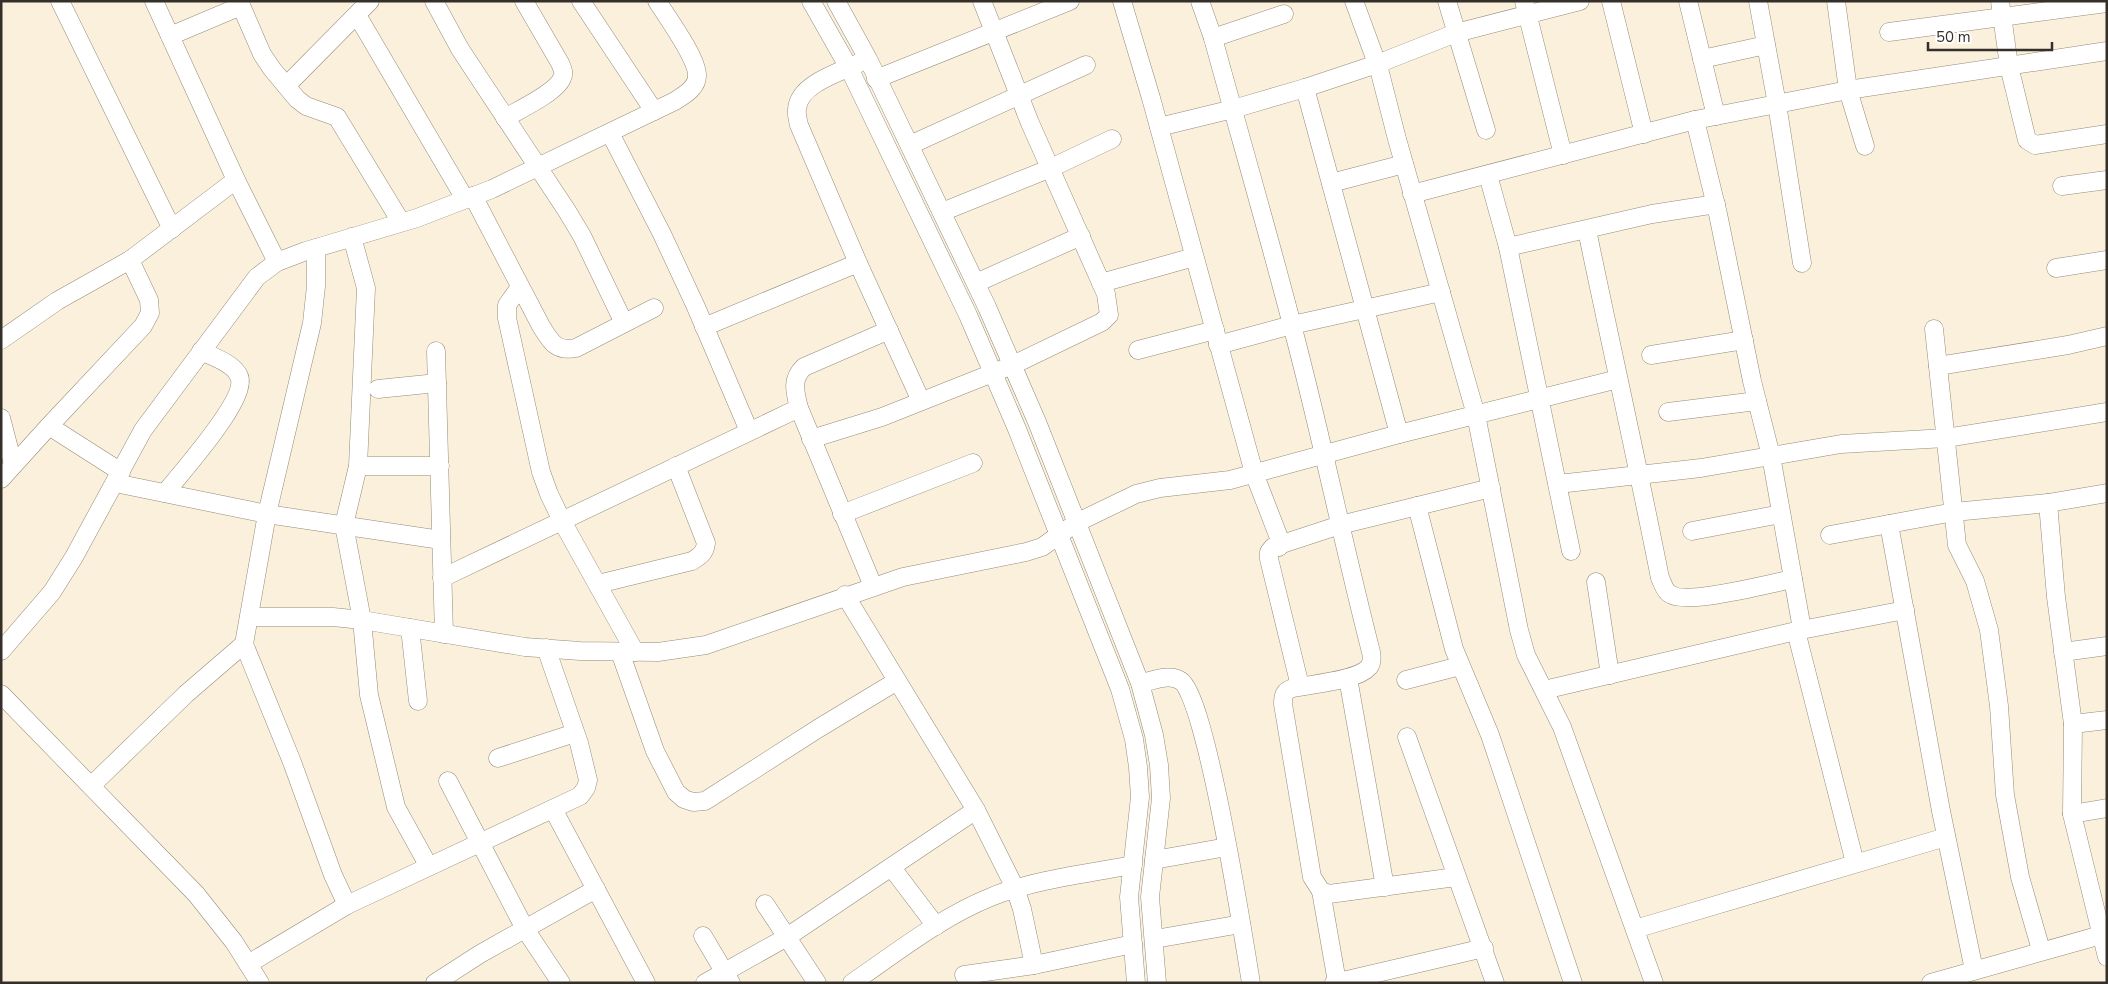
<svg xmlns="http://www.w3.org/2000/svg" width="2108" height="984" font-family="'Nunito Sans',sans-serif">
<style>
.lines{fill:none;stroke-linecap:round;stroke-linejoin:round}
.street-casing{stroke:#948b79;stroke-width:19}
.street{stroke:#fff;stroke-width:18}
</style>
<rect width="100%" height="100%" fill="#fbf0dc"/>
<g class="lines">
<g class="street-casing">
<g id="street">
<polyline points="60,1 172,229"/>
<polyline points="154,1 236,180 277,262"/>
<polyline points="239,1 262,54 272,69 297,99 306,106 337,117 401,222"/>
<polyline points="434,1 460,49 567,211 582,236 624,323"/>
<polyline points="581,1 654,111"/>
<polyline points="811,1 849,68 968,315 1017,429 1120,689 1134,739 1138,767 1140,797 1129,897 1136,983"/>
<polyline points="836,1 868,59 987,307 1037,422 1140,683 1154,735 1159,765 1161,798 1150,897 1157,983"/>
<polyline points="1122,1 1151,98 1254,473 1281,543 1279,547"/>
<path d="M1200 1 1213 38C1239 133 1267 229 1292 325 1321 434 1343 543 1371 652 1372 657 1372 663 1369 667 1357 681 1311 684 1293 688 1284 691 1283 695 1283 704L1312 877 1321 891 1329 894 1456 877"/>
<polyline points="1354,1 1379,69 1397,139 1476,415 1519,630 1526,655 1562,727 1654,983"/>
<polyline points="1447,1 1486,130"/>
<polyline points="1524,1 1563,155"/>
<polyline points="1611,1 1644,134"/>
<polyline points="1688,1 1716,116"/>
<polyline points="1758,1 1777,104 1802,263"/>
<polyline points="1836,1 1848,90 1865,146"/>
<polyline points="2000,1 2009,66 2027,140 2035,145 2107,134"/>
<polyline points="357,15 465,199"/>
<polyline points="1889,32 2107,3"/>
<polyline points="170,36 241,6"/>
<polyline points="1213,38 1284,14"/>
<polyline points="1702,59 1766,45"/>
<path d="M859 63C838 73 799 84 797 109 796 114 798 120 799 125L858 263 921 401"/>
<polyline points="876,79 1070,1"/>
<polyline points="286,86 370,1"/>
<polyline points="1305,88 1399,434"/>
<path d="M505 118C519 110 557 92 562 78 565 73 562 68 560 63L524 1"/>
<polyline points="1695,120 1718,214 1752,381 1771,456 1802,629"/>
<polyline points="1159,127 1233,109 1305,88 1377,64 1456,33 1580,1"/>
<polyline points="610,133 662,234 696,307 749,431"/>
<polyline points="910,145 1086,65"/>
<polyline points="1488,175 1508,247 1571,551"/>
<polyline points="1331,183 1404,164"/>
<polyline points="2062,186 2107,180"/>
<polyline points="1412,194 1695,120 1848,90 2107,51"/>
<path d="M473 196 541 326C551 342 556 352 576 348L654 308"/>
<polyline points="942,212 1051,168 1112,139"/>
<path d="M1587 230C1611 346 1637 461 1660 578 1663 583 1664 591 1670 594 1686 606 1771 583 1793 579"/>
<polyline points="352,237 366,288 358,466 344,525 362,620 369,695 396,807 428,865"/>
<polyline points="1508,247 1652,214 1716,204"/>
<polyline points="316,248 316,286 312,323 267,514 244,644 292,762 333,875 347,905"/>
<polyline points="2056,268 2107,260"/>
<polyline points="976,283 1081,236"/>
<polyline points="1101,283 1194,257"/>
<polyline points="520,287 507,305 507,318 541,472 549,494 562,521 635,652"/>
<polyline points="704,327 858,263"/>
<polyline points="1934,329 1957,545 1975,581 1989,630 1999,706 2005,795 2020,877 2041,950"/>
<polyline points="1,340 57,301 130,260 236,180"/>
<polyline points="1218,345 1292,325 1441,292"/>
<polyline points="1138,350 1215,330"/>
<polyline points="436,351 444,634"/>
<polyline points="1651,355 1744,340"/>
<polyline points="1938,366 2068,345 2107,336"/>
<polyline points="378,389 437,383"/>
<polyline points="1668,412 1757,401"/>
<polyline points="1,418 13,464"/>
<polyline points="49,426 121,472"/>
<polyline points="811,439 882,417 1013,365 1102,322 1109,315 1106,294 1030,123 982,1"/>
<polyline points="358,466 440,466"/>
<polyline points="1,479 49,426 143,326 150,313 149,300 130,260"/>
<polyline points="115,483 267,514 441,540"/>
<polyline points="1558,484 1701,468 1841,444 1946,438 2107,412"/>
<path d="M165 493C180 474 249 398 239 376 233 363 213 357 201 351"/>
<polyline points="2048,503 2056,597 2073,724 2072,814 2107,957"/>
<polyline points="1417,506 1454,649 1490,735 1573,983"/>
<polyline points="842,514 973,463"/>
<polyline points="1889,524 1941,811 1974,970"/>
<polyline points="1692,531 1781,514"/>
<polyline points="1830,535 1954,512 2048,503 2107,493"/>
<polyline points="442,578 799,408"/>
<polyline points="1596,582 1610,675"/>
<path d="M598 584 692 561C700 556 705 553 706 543L676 466"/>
<path d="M873 586 799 408C795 392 791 379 804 367L889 330"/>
<polyline points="845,595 976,810 1015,888 1022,909 1034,965"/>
<polyline points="249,617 333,617 362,620 525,647 580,651 658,652 706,645 903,577 1026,552 1042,547 1076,523 1136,494 1160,488 1230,480 1399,434 1618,379"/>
<polyline points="410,628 418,701"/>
<polyline points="1796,631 1855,863"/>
<path d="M1 651 52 592 74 557 143 430 257 277 277 262 306 251 417 218 492 189 675 101C684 95 697 88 697 76 698 59 667 17 657 1"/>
<polyline points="620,652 655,751 676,792 684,799 693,802 705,801 819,728 897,681"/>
<polyline points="2063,652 2107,646"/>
<polyline points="1348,678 1385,887"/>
<polyline points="1406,680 1460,666"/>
<path d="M1140 683C1153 681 1170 673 1181 681 1206 697 1244 940 1251 983"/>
<polyline points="1300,686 1269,559 1269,552 1273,547 1340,525 1491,488"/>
<polyline points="1544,690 1796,631 1905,610"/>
<polyline points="1,694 196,894 234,942 260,983"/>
<polyline points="2073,724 2107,720"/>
<polyline points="1407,737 1495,983"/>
<polyline points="498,758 575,733"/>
<polyline points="448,781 525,929 561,983"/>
<polyline points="91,786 186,694 244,644"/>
<polyline points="553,809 646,983"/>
<polyline points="2072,814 2107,808"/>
<polyline points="1154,860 1227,847"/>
<polyline points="892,868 936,926"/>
<polyline points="1321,891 1337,982"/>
<polyline points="765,904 817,983"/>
<polyline points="1635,929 1946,837"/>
<polyline points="703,936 731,983"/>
<polyline points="1155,939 1241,924"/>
<polyline points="248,964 347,905 580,796 586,788 588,780 579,743 546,648"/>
<polyline points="964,975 1034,965 1133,944"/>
<polyline points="435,983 480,954 596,889"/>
<polyline points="705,983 787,937 976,810"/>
<path d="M852 983C896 953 941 917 991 897 1032 880 1089 873 1133 865"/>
<polyline points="1334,983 1484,948"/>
<polyline points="1931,983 2101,935"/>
</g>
</g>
<use href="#street" class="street"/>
</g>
<rect width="2108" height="984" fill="none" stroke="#343029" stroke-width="5"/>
<path d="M1928 42v8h124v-8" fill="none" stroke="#343029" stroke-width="2.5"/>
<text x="1936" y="42" font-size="15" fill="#343029" stroke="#ffffff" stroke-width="4" paint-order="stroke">50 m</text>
</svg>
